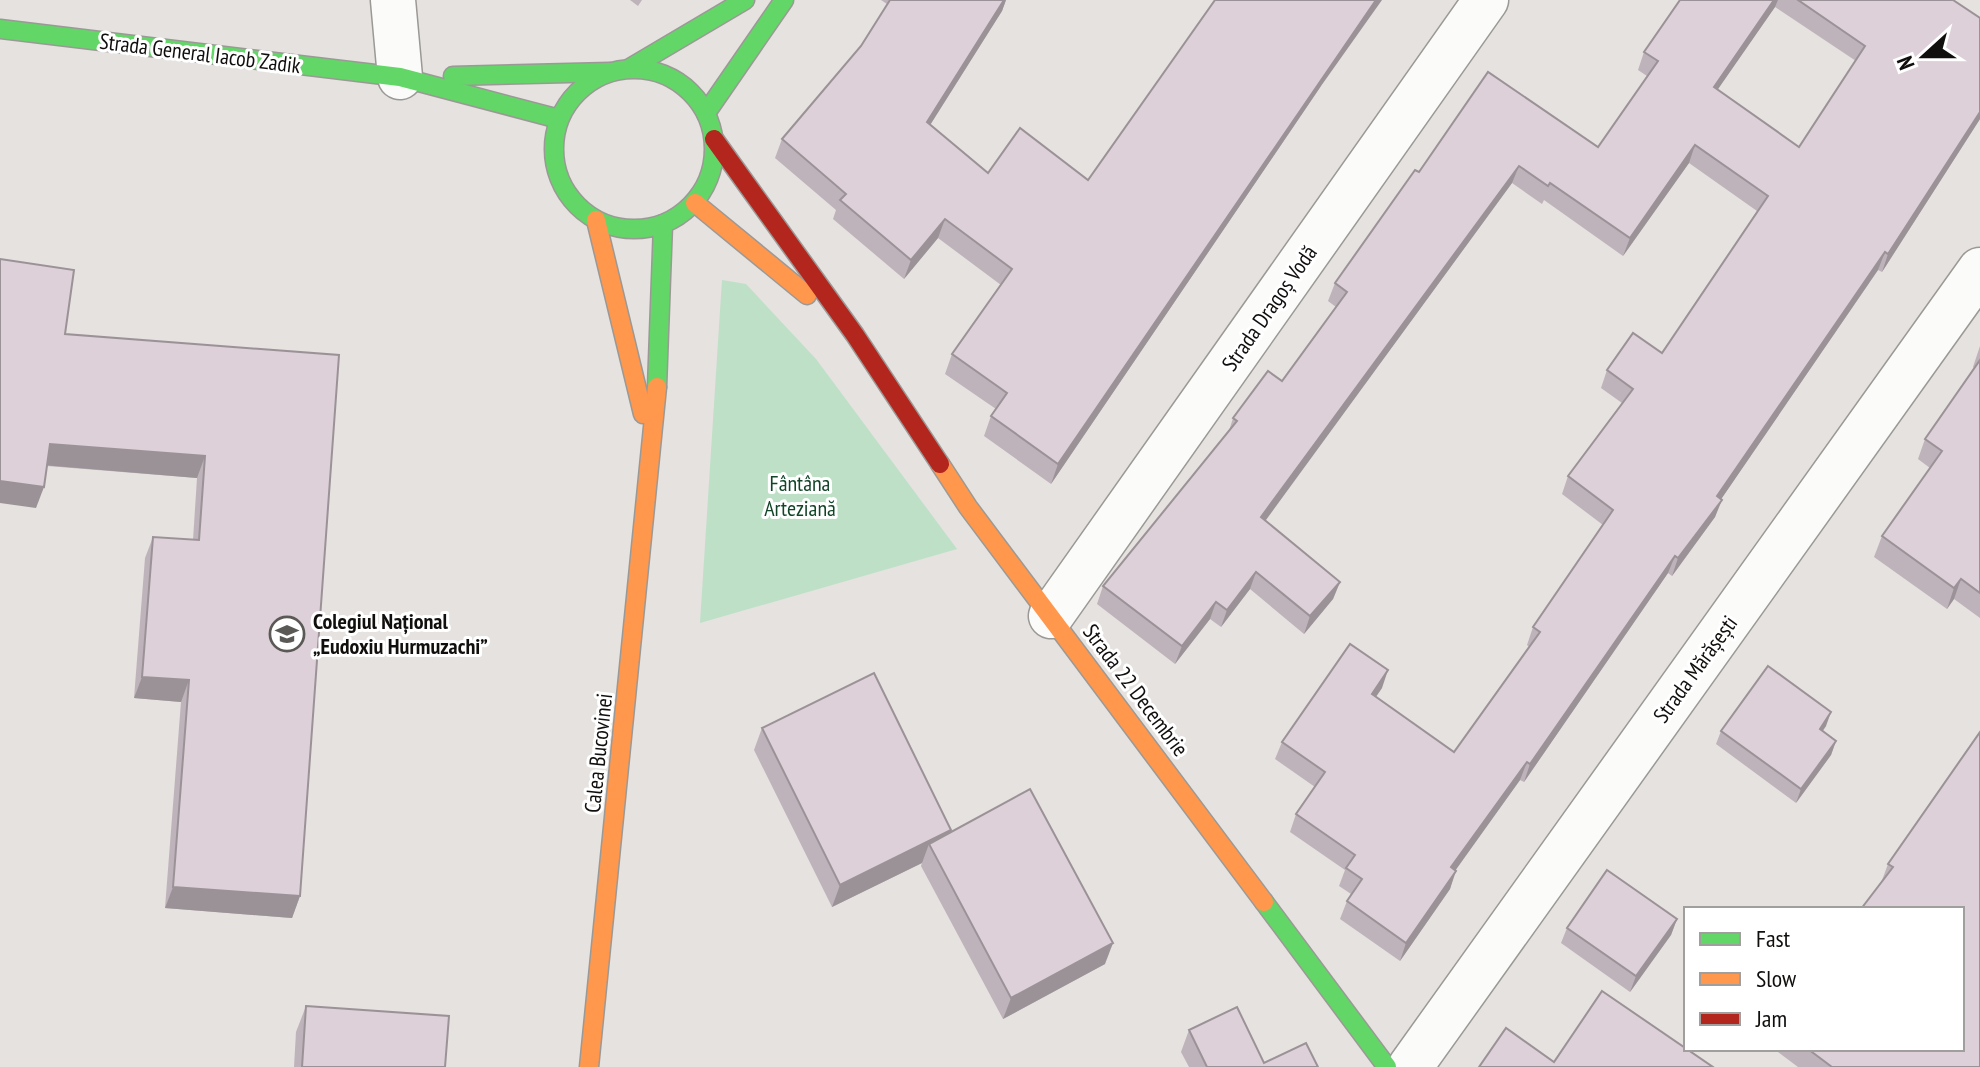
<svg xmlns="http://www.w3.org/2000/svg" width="1980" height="1067" font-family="'PT Sans Narrow',sans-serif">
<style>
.green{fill:#bee0c7}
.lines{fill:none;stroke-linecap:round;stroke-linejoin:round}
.street-casing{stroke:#9b9996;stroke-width:47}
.fast-casing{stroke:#9b9996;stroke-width:21}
.slow-casing{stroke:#9b9996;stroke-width:21}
.jam-casing{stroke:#9b9996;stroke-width:21}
.street{stroke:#fbfbfa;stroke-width:44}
.fast{stroke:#63d668;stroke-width:18}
.slow{stroke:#ff974d;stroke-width:18}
.jam{stroke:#b3261e;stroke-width:18}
.wall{fill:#beb3ba;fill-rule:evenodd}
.shaded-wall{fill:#9b9297}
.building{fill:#ddd0d8;stroke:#9b9297;stroke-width:2}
.labels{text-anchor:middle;stroke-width:6;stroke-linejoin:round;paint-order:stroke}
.street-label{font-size:22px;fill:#110f0d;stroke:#fff}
.park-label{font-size:22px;fill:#124528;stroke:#fff}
.poi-label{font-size:22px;font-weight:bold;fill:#110f0d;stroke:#fff;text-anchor:start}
</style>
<rect width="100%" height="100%" fill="#e5e2df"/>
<polygon class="green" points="722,280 746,284 816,359 957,549 700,623"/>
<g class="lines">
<g class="street-casing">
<g id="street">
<polyline points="393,0 400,77"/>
<polyline points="1051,616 1486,0"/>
<polyline points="1410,1067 1980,270"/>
</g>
</g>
<g class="fast-casing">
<g id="fast">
<polyline points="0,29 400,77 559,119"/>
<polyline points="630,68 745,0"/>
<circle cx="634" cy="149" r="80"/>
<polyline points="453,76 610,72"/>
<polyline points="706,113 784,0"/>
<polyline points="657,387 663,224"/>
<polyline points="1264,902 1387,1067"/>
</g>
</g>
<g class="slow-casing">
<g id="slow">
<polyline points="695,203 807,295"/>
<polyline points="596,220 643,414"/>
<polyline points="940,464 968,507 1264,902"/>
<polyline points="589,1067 657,387"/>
</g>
</g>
<g class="jam-casing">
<polyline id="jam" points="714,139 855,335 940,464"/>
</g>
<use href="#street" class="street"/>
<use href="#fast" class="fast"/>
<use href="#slow" class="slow"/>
<use href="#jam" class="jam"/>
</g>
<g class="wall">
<polygon points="630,0 642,0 638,6"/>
<polygon points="881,0 1006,0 1002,11 930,125 988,173 1088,180 1321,86 1051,484 984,436 991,416 996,409 945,374 952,354 1001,285 938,238 904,279 833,219 836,210 775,158 782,139 861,46 887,4"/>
<path d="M1680 0H1953L1980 18V119L1882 272 1878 270 1721 499 1715 517 1672 576 1668 573 1524 782 1520 780 1455 870 1450 889 1400 961 1340 919 1347 901 1351 894 1339 886 1345 870 1290 832 1296 814 1315 787 1275 759 1282 742 1382 688 1376 697 1454 752 1529 647 1527 645 1533 627 1603 525 1562 494 1568 476 1622 403 1601 388 1607 370 1662 353 1757 211 1689 163 1623 256 1544 200 1542 204 1512 183 1265 520 1340 582 1333 599 1304 634 1250 589 1221 627 1210 619 1175 664 1097 604 1103 586 1229 431 1233 418 1282 381 1336 307 1328 301 1335 283 1419 172 1598 147 1647 76 1638 70 1644 52ZM1775 7 1856 61 1799 147 1717 90Z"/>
<polygon points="65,334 339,355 300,896 292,918 165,908 181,702 134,698 145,558 153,537 193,540 197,478 47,466 36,508"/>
<polygon points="1980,346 1980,618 1954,599 1947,609 1874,557 1882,536 1930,468 1918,459 1925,439 1974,368 1973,367"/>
<polygon points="1826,726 1823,731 1836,741 1831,755 1796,803 1716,744 1721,731"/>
<polygon points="762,728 951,832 1105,964 1003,1019 921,866 922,863 832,907 754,750"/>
<polygon points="1980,732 1980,1067 1798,1067 1774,1049 1962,1049 1881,883 1888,864"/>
<polygon points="1677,919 1671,935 1630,992 1561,943 1567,928"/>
<polygon points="306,1006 445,1067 294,1067 296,1032"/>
<polygon points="1189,1030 1264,1063 1318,1067 1189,1067 1181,1052"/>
</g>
<g class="shaded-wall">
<polygon points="1004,0 1006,0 1002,11 920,141 927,122"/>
<polygon points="1376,0 1382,0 1321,86 1051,484 1058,464"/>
<polygon points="1774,0 1778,0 1775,7 1707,105 1714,87"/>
<polygon points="1980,112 1980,119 1882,272 1888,254"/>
<polygon points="1695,145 1689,163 1623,256 1630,238"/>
<polygon points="1519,166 1512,183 1255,535 1261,517"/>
<polygon points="945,219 938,238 904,279 911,260"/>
<polygon points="1885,252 1878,270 1711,514 1717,496"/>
<polygon points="50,444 205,456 197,478 42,465"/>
<polygon points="0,481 44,487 36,508 0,503"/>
<polygon points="1722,500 1715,517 1672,576 1678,558"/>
<polygon points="1675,556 1668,573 1524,782 1530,764"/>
<polygon points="1256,572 1250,589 1221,627 1227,610"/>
<polygon points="1961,579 1954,599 1947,609 1954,588"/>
<polygon points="1340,582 1333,599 1304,634 1310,616"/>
<polygon points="1216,602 1210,619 1175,664 1182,646"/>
<polygon points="1388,670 1382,688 1365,712 1372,694"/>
<polygon points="142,677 189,680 181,702 134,698"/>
<polygon points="1831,712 1826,726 1814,742 1820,729"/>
<polygon points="1836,741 1831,755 1796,803 1801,789"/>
<polygon points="1527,762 1520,780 1445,885 1451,867"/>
<polygon points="951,830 944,852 929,844 922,863 832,907 840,885"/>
<polygon points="1456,871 1450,889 1400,961 1406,943"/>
<polygon points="173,887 300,896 292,918 165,908"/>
<polygon points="1677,919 1671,935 1630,992 1636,976"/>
<polygon points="1113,943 1105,964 1003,1019 1011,998"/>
</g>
<g class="building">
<polygon points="890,0 1004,0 927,122 988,173 1020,128 1088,180 1215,0 1376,0 1058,464 991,416 1007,393 952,354 1012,269 945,219 911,260 840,200 846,194 782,139 861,46"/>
<polygon points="1680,0 1774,0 1714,87 1799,147 1865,46 1798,0 1953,0 1980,18 1980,112 1888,254 1885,252 1717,496 1722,500 1678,558 1675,556 1530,764 1527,762 1451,867 1456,871 1406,943 1347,901 1362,879 1346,868 1355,855 1296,814 1325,772 1282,742 1350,644 1388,670 1372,694 1454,752 1540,632 1533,627 1613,510 1568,476 1633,389 1607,370 1633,333 1662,353 1768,196 1695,145 1630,238 1550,183 1548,186 1519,166 1261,517 1340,582 1310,616 1256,572 1227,610 1216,602 1182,646 1103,586 1237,421 1233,418 1268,371 1282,381 1347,292 1335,283 1415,170 1419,172 1488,72 1598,147 1658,61 1644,52"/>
<polygon points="0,259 74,270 65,334 339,355 300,896 173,887 189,680 142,677 153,537 199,540 205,456 50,444 44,487 0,481"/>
<polygon points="1980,360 1980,593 1961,579 1954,588 1882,536 1942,451 1925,439"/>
<polygon points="1768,666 1831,712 1820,729 1836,741 1801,789 1721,731"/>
<polygon points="874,673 951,830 840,885 762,728"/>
<polygon points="1980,732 1980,1067 1832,1067 1808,1049 1962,1049 1962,909 1861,909 1893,867 1888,864"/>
<polygon points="1030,789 1113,943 1011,998 929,844"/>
<polygon points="1607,870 1677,919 1636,976 1567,928"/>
<polygon points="1602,991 1713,1067 1479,1067 1506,1028 1554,1062"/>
<polygon points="306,1006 449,1016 445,1067 302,1067"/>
<polygon points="1237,1007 1264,1063 1306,1043 1318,1067 1207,1067 1189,1030"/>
</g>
<defs>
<g id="school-ring" transform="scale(1.8)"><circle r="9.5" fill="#fff" stroke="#5b5956" stroke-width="1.5"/><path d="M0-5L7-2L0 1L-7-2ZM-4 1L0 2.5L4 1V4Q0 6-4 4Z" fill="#5b5956"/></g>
</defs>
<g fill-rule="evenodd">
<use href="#school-ring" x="287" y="634"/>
</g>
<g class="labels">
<g class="street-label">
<text transform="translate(200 53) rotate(7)" y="8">Strada General Iacob Zadik</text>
<text transform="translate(1269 308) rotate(-55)" y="8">Strada Dragoș Vodă</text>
<text transform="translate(1695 669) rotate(-54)" y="8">Strada Mărășești</text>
<text transform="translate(1136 690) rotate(53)" y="8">Strada 22 Decembrie</text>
<text transform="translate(598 753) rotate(-84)" y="8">Calea Bucovinei</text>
</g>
<g class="park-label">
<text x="800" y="491">Fântâna<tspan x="800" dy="25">Arteziană</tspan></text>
</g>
<g class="poi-label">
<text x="313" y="629">Colegiul Național<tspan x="313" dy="25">„Eudoxiu Hurmuzachi”</tspan></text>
</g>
</g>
<rect x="1684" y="907" width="280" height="144" fill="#ffffff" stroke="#a09f9e" stroke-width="2"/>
<rect x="1700" y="933" width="40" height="12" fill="#63d668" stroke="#a09f9e" stroke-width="2"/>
<text x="1756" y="947" font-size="24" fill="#110f0d">Fast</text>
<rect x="1700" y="973" width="40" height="12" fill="#ff974d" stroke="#a09f9e" stroke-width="2"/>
<text x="1756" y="987" font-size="24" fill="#110f0d">Slow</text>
<rect x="1700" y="1013" width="40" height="12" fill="#b3261e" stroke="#a09f9e" stroke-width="2"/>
<text x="1756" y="1027" font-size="24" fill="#110f0d">Jam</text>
<g transform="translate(1924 56) rotate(249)" stroke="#ffffff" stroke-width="6" paint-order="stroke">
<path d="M0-6L14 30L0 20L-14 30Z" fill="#110f0d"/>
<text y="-12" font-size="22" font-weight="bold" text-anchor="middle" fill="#110f0d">N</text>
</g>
</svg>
